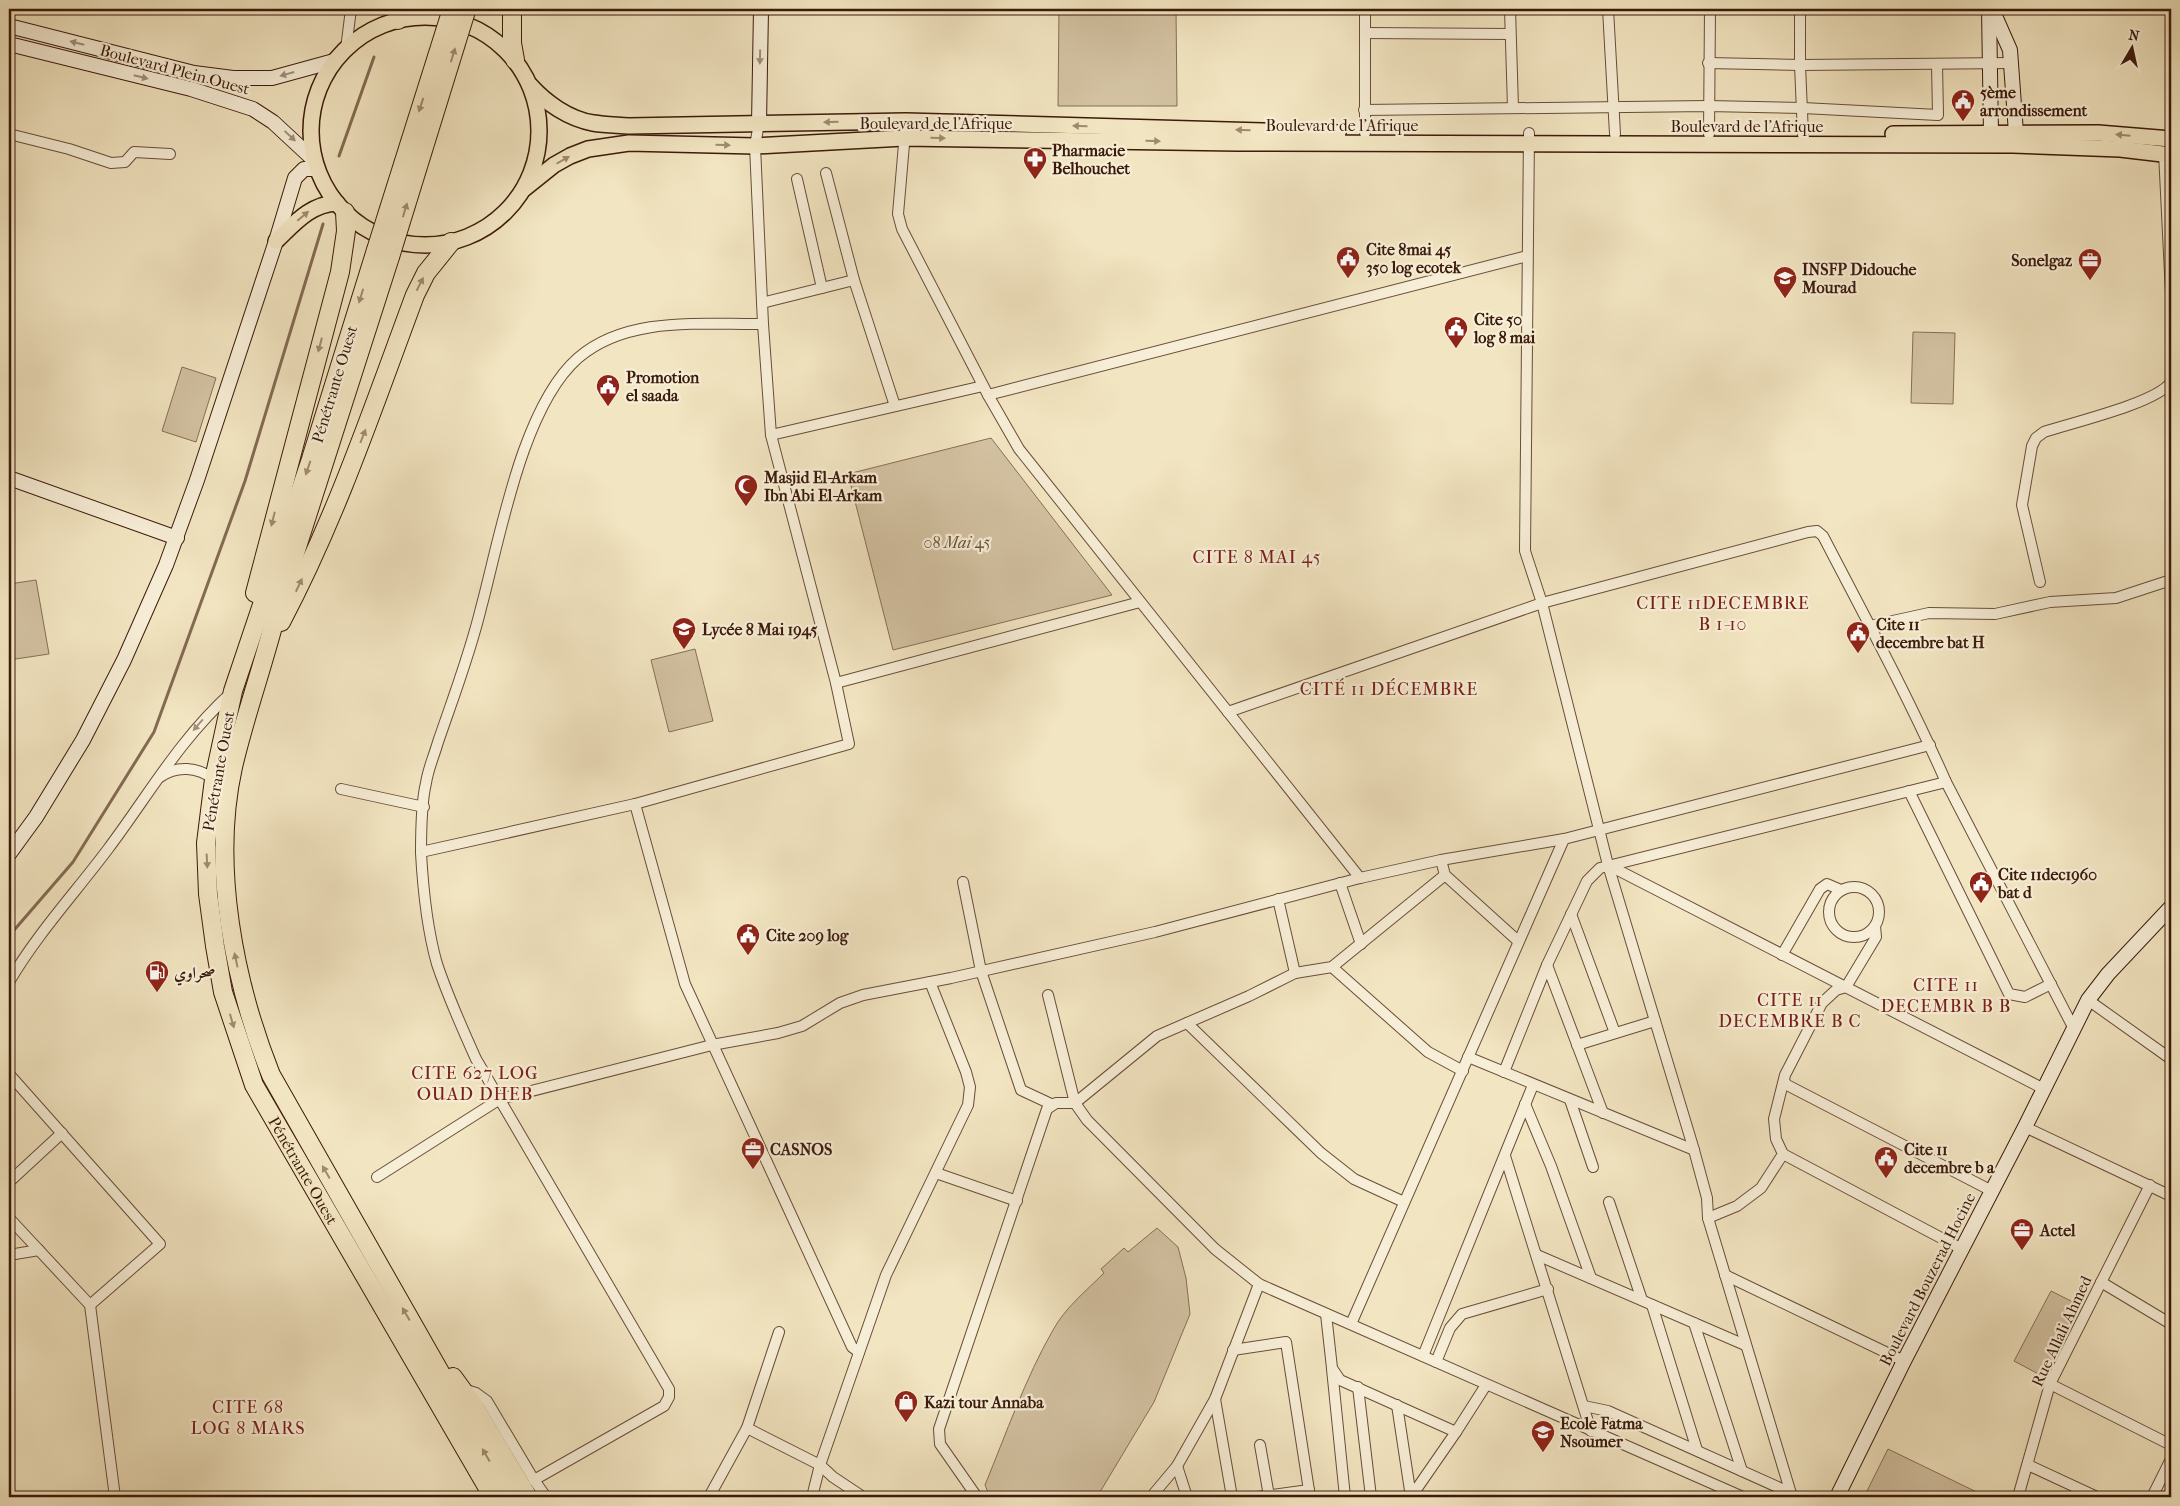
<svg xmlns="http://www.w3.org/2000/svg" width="2180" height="1506" font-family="'IM FELL French Canon',Amiri,serif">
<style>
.green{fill:#d3c2a2;stroke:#876e56}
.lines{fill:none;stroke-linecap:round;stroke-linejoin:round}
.stream{stroke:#846a53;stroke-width:3}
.street-casing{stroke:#694d38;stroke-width:12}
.secondary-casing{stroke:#3b1a0a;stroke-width:16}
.primary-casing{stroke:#3b1a0a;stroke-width:18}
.highway-casing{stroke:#3b1a0a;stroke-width:20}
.street{stroke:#f7eed7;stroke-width:10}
.secondary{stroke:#f7eed7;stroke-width:14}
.primary{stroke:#f2e5c1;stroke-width:15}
.highway{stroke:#f2e5c1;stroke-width:18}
.highway-bridge-casing{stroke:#3b1a0a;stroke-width:20;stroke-linecap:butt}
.highway-bridge{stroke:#f2e5c1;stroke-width:18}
.oneway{fill:#a28f7b}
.oneway2{fill:#a08a6f}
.labels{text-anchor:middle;stroke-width:4.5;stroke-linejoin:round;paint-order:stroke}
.street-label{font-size:16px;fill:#3b1a0a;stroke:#f7eed7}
.poi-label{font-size:16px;font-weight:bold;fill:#3b1a0a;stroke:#f7eed7;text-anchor:start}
.park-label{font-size:16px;font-style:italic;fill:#694c38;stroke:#f7eed7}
.neighbourhood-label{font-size:18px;letter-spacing:1px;fill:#7a1f14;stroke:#f7eed7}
</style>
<rect width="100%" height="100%" fill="#f2e5c1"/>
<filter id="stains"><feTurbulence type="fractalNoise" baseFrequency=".004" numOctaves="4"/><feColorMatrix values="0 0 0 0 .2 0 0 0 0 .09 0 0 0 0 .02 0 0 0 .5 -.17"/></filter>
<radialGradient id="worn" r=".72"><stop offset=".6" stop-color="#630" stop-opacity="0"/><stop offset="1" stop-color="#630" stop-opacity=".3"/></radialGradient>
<g class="green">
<polygon points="1059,9 1176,9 1177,106 1058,106"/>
<polygon points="1913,332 1955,333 1953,404 1911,403"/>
<polygon points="182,367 216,378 196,442 162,431"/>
<polygon points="991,438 1112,595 893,650 848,474"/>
<polygon points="36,580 49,654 9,660 9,584"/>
<polygon points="695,649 713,721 669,732 651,660"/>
<path d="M1157 1228 1178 1247 1186 1278 1190 1314 1154 1402 1097 1497H990L985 1485C1006 1434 1025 1379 1053 1330 1065 1308 1086 1291 1104 1273L1101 1269 1124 1248 1128 1252Z"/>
<polygon points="2051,1291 2083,1307 2046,1378 2014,1361"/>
<polygon points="1888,1449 1987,1497 1864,1497"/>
</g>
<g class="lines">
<g class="stream">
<polyline points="339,156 374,57"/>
<polyline points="9,936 73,862 154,732 245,481 323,224"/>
</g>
<g class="street-casing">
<g id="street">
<polyline points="1510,9 1513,108"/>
<polyline points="1608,9 1615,134"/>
<polyline points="1800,9 1800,65 1803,135"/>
<polyline points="1365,33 1510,34"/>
<polyline points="346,49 351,9"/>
<polyline points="1708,63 1800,65 2011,63"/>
<polyline points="1364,110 1708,106 1803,108 1938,115 1937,64"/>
<polyline points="906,121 898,214 902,229 988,395 1019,449 1360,878"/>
<polyline points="1365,133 1365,9"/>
<polyline points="1529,133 1525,551 1542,603 1608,865 1694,1150 1707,1198 1708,1218 1792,1497"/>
<polyline points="9,134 69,149 111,163 125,162 134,152 170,154"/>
<polyline points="1709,134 1710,9"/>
<polyline points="2164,153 2171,294"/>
<polyline points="826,173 854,280 895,406"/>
<polyline points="797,179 822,288"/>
<polyline points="762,303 854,280"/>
<polyline points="988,395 1527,256"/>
<polyline points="771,435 983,386"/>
<path d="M2040 582 2022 505 2032 446 2036 438 2044 432C2071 423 2157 403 2171 382"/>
<polyline points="1870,626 1929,613 1995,614 2050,602 2116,598 2171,580"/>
<polyline points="836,683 1140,602"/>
<path d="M1228 712 1542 603 1808 532 1817 531 1823 536C1865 617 1909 698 1946 782L2074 1029"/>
<path d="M160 777C177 765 197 767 214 779"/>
<polyline points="341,789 424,807"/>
<polyline points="1909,791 2009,994 2025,997 2051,984"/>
<polyline points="635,804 685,984 852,1347 859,1352"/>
<polyline points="421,852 635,804 849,744 836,683 771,435 763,324 755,146 759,123"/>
<polyline points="1441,860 1445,875 1518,941"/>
<polyline points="1608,865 2044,1089"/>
<polyline points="963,882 981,971 1021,1090 1051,1104"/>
<polyline points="1340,883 1361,944"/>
<circle cx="1854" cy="912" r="25"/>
<polyline points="1278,899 1295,973"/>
<polyline points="1571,914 1615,1033"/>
<polyline points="1782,955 1820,889 1827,884 1841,890"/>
<polyline points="1547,965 1603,1113"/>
<polyline points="1332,967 1428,1052 1463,1071"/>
<path d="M9 982C37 934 75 893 108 849 150 793 179 740 232 692"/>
<polyline points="1048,995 1075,1103 1087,1120 1215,1249 1259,1284 1743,1497"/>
<polyline points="2088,1000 2171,1059"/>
<polyline points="1187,1023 1321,1153 1354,1179 1404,1202"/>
<polyline points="1577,1045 1655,1021"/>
<polyline points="1468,1057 1694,1150"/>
<polyline points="1504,1072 1547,965 1587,881 1600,868 1946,782"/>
<polyline points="9,1074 160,1244 90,1305"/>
<polyline points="1784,1081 1787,1085 1992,1191"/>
<polyline points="1570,1100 1593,1167"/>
<polyline points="1525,1104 1551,1166 1591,1278"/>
<polyline points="2025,1127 2171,1196"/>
<polyline points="1783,1154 1962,1249"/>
<polyline points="1505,1156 1591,1431"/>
<polyline points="936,1173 1017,1201"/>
<polyline points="377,1177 500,1099 712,1045 778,1033 802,1026 840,1003 863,995 951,978 1155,932 1360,878 1441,860 1564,839 1930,745"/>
<polyline points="9,1182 62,1133"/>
<polyline points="1609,1202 1642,1300"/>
<polyline points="9,1218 90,1305 115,1497"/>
<polyline points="1708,1218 1737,1206 1761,1188 1783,1154 1776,1139 1774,1119 1785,1075 1822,1003 1836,990 1846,987 1876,937 1875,926"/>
<polyline points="9,1255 39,1250"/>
<polyline points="1537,1255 1745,1345"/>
<polyline points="1725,1275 1904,1361"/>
<polyline points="2101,1282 2171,1324"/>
<polyline points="1652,1305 1697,1450"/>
<polyline points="1326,1314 1332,1368 1340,1380 1456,1432"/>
<polyline points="1694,1323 1742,1471"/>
<polyline points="1351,1324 1564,839"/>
<polyline points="1233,1350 1286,1342 1310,1497"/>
<polyline points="1423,1356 1533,1085"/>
<polyline points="1436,1362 1450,1328 1462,1314 1548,1289"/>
<polyline points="1332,1369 1345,1497"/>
<polyline points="2050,1384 2171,1445"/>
<polyline points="1358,1387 1371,1497"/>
<polyline points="463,1389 476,1393 487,1401 534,1480 546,1497"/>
<polyline points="1215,1399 1232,1497"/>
<polyline points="1397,1405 1411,1497 1407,1497"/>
<polyline points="1584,1406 1608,1411 1791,1493"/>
<polyline points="747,1428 779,1332"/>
<polyline points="1260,1445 1269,1496"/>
<polyline points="2028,1465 2097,1497"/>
<polyline points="1177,1466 1187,1497"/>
<path d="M534 1480 664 1406 669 1397V1389L476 1059C462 1028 448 997 437 964 427 929 423 889 421 853 421 836 422 799 426 783 428 769 434 756 438 742 453 698 470 654 481 608 500 538 522 407 578 358 628 315 703 325 763 324"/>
<polyline points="709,1497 747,1428 820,1465 833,1477 863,1497"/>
<polyline points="812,1497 820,1465 886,1275 968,1105 970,1087 966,1072 930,982"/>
<polyline points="977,1497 940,1444 939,1429 1047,1109 1056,1103 1075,1103 1157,1036 1249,996 1295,973 1332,967 1445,875"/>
<polyline points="1151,1497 1177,1466 1215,1399 1259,1284"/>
<polyline points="1258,1497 1309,1490"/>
<polyline points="1411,1497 1456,1432 1486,1385"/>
<polyline points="2018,1497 2050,1384 2150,1185"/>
<polyline points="2152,1497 2171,1459"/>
</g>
</g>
<g class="secondary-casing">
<g id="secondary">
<polyline points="1989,9 1991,134"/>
<polyline points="1992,9 2010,50 2016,133"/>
<polyline points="9,26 194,73 233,78 272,78 334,61"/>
<polyline points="9,44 191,89 253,109 273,122 314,160"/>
<polyline points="759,123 761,9"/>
<polyline points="9,478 177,538"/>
<polyline points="9,854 36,817 83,740 124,660 166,565 197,480 276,241 295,178 304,169 317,169"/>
<polyline points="1837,1497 1904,1361 2025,1127 2088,1000 2108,974 2171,907"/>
</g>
</g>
<g class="primary-casing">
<g id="primary">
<circle cx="425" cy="131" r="114"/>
<path d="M530 85C546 103 569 119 593 123 605 125 617 125 629 126L906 121 1338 133"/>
<polyline points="1893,134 2098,133 2171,139"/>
<polyline points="524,189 554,165 570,156 588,149 629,143 755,146 904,138 1238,143 2013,145 2120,149 2171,155"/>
<path d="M276 241C294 224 310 204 337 203"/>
</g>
</g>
<g class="highway-casing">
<g id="highway">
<polyline points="512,9 512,43 515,60"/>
<polyline points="398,20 409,9"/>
<path id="s1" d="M376 250 311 459 233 691 214 779 206 843 208 894 215 946 223 992 254 1085 493 1497"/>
<path d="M390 257 279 603C266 658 246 711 233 767 211 866 234 982 271 1075L511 1497"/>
<polyline points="255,593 340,272 346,231 345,212"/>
<path d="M281 622C336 518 374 405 415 295L426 273 451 242"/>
<polyline points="453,1377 474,1406 528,1497"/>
</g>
</g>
<use href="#street" class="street"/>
<use href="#secondary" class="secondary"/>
<use href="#primary" class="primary"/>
<use href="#highway" class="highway"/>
<g class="highway-bridge-casing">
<g id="highway-bridge">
<polyline points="376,250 452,9"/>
<polyline points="390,257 466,11"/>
</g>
</g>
<use href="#highway-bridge" class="highway-bridge"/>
</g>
<defs><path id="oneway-solid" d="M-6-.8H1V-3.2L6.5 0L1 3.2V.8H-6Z" transform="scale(1.25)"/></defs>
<g class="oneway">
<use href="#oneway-solid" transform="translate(77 43) rotate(-166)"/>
<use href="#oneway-solid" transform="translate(760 57) rotate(91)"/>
<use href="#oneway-solid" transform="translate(287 74) rotate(164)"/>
<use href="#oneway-solid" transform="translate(141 77) rotate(14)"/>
<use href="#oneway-solid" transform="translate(290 136) rotate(43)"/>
<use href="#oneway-solid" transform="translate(198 725) rotate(131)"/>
</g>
<g class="oneway2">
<use href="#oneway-solid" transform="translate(453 55) rotate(-73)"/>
<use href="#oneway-solid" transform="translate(421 105) rotate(108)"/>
<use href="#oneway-solid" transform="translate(831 122) rotate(179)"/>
<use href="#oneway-solid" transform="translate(1080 126) rotate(-178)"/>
<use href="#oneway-solid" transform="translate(1243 130) rotate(-178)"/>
<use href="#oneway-solid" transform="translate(2123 135) rotate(-175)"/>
<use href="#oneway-solid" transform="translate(938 138) rotate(1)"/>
<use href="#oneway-solid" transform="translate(1153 141) rotate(1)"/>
<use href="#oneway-solid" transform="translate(723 145) rotate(1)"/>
<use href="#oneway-solid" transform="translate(563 160) rotate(-30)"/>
<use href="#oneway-solid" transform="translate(405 210) rotate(-73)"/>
<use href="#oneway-solid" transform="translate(303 216) rotate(-40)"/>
<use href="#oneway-solid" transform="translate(420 284) rotate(-63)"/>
<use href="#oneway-solid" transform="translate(361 296) rotate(107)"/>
<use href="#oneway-solid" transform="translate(320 345) rotate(105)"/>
<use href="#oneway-solid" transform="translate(363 436) rotate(-69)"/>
<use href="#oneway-solid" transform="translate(308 468) rotate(109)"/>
<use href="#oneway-solid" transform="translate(273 519) rotate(104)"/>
<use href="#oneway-solid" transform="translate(299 585) rotate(-65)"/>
<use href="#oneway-solid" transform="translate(207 861) rotate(87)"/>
<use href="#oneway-solid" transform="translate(236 960) rotate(-102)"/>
<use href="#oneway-solid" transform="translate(232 1021) rotate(74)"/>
<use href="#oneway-solid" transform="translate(326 1172) rotate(-120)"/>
<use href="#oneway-solid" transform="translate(406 1314) rotate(-120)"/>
<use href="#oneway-solid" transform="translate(486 1455) rotate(-120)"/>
</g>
<defs>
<g id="civic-pin" transform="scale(1.25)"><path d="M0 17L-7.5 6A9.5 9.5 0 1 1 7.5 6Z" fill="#8f2418" stroke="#f7eed7"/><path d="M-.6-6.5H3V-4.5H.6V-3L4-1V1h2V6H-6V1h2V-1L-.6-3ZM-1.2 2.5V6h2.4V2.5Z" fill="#fff"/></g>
<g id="pharmacy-pin" transform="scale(1.25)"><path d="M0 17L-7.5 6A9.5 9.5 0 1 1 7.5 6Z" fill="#8f2418" stroke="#f7eed7"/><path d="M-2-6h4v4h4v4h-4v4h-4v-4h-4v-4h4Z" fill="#fff"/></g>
<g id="office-pin" transform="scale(1.25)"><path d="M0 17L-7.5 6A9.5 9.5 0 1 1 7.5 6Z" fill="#8f2418" stroke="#f7eed7"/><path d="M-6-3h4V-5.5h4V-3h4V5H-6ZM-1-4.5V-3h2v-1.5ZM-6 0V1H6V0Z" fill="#fff"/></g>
<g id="university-pin" transform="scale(1.25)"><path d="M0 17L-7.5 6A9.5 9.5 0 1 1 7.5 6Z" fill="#8f2418" stroke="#f7eed7"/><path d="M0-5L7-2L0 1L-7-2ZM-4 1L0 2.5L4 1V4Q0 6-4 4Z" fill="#fff"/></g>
<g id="mosque-pin" transform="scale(1.25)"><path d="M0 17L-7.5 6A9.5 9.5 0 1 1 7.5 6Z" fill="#8f2418" stroke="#f7eed7"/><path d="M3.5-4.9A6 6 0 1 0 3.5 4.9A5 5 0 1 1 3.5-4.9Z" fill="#fff"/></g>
<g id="school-pin" transform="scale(1.25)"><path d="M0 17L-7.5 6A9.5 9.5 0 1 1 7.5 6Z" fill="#8f2418" stroke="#f7eed7"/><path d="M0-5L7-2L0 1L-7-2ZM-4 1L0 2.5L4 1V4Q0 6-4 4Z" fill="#fff"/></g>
<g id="fuel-pin" transform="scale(1.25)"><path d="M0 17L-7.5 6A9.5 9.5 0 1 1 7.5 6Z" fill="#8f2418" stroke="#f7eed7"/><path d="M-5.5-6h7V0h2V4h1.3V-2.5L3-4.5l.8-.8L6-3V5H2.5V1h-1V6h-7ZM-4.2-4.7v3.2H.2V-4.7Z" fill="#fff"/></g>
<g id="shop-pin" transform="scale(1.25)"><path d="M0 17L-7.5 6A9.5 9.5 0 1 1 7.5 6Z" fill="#8f2418" stroke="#f7eed7"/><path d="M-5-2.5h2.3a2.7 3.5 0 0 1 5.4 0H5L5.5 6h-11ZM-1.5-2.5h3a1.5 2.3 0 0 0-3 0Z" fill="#fff"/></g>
</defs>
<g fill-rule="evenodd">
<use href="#civic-pin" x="1963" y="101"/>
<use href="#pharmacy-pin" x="1035" y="159"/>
<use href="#civic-pin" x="1348" y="258"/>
<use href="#office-pin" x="2090" y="260"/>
<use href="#university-pin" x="1785" y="278"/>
<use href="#civic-pin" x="1456" y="328"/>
<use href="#civic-pin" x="608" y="386"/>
<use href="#mosque-pin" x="746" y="486"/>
<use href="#school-pin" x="684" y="629"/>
<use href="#civic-pin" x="1858" y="633"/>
<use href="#civic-pin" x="1981" y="883"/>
<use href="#civic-pin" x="748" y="935"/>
<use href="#fuel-pin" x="157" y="972"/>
<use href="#office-pin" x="753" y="1149"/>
<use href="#civic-pin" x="1886" y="1158"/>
<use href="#office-pin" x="2022" y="1230"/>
<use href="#shop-pin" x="906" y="1402"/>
<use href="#school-pin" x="1543" y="1432"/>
</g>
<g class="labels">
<g class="street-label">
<text transform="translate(175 69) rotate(15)" y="6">Boulevard Plein Ouest</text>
<text x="936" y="129">Boulevard de l'Afrique</text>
<text x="1342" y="131">Boulevard de l'Afrique</text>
<text x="1747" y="132">Boulevard de l'Afrique</text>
<text transform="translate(334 384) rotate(-73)" y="6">Pénétrante Ouest</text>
<text transform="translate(218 771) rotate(-80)" y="6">Pénétrante Ouest</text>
<text dy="6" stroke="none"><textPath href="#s1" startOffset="965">Pénétrante Ouest</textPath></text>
<text transform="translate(1927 1279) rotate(-63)" y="6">Boulevard Bouzerad Hocine</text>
<text transform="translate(2061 1331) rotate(-65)" y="6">Rue Allali Ahmed</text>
</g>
<g class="poi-label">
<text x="1980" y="98">5ème<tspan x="1980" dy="18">arrondissement</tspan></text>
<text x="1052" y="156">Pharmacie<tspan x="1052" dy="18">Belhouchet</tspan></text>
<text x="1366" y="255">Cite 8mai 45<tspan x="1366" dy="18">350 log ecotek</tspan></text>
<text x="2072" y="266" text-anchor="end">Sonelgaz</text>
<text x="1802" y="275">INSFP Didouche<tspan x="1802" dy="18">Mourad</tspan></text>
<text x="1474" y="325">Cite 50<tspan x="1474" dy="18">log 8 mai</tspan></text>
<text x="626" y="383">Promotion<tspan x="626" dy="18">el saada</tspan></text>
<text x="764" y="483">Masjid El-Arkam<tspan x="764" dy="18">Ibn Abi El-Arkam</tspan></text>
<text x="1876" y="630">Cite 11<tspan x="1876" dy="18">decembre bat H</tspan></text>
<text x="702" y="635">Lycée 8 Mai 1945</text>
<text x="1998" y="880">Cite 11dec1960<tspan x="1998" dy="18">bat d</tspan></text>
<text x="766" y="941">Cite 209 log</text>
<text x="174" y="978">صحراوي</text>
<text x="770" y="1155">CASNOS</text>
<text x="1904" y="1155">Cite 11<tspan x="1904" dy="18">decembre b a</tspan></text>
<text x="2040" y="1236">Actel</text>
<text x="924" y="1408">Kazi tour Annaba</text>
<text x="1560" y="1429">Ecole Fatma<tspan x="1560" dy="18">Nsoumer</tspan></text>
</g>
<g class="park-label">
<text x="957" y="548">08 Mai 45</text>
</g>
<g class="neighbourhood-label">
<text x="1257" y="563">CITE 8 MAI 45</text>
<text x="1723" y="609">CITE 11DECEMBRE<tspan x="1723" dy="21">B 1-10</tspan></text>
<text x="1389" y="695">CITÉ 11 DÉCEMBRE</text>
<text x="1946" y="991">CITE 11<tspan x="1946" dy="21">DECEMBR B B</tspan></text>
<text x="1790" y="1006">CITE 11<tspan x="1790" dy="21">DECEMBRE B C</tspan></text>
<text x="475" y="1079">CITE 627 LOG<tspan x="475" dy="21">OUAD DHEB</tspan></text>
<text x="248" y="1413">CITE 68<tspan x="248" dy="21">LOG 8 MARS</tspan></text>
</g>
</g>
<rect width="2180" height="1506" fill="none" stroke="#f2e5c1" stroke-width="30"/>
<rect x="10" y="10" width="2160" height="1486" fill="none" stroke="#3b1a0a" stroke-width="2.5"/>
<rect x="15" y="15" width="2150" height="1476" fill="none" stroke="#3b1a0a"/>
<g transform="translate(2132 48) rotate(9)" stroke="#f7eed7" stroke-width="4" paint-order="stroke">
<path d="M0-4L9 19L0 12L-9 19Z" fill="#3b1a0a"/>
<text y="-8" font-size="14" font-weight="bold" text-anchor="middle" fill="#3b1a0a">N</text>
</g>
<rect width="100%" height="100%" filter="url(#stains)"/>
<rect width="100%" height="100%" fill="url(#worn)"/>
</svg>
